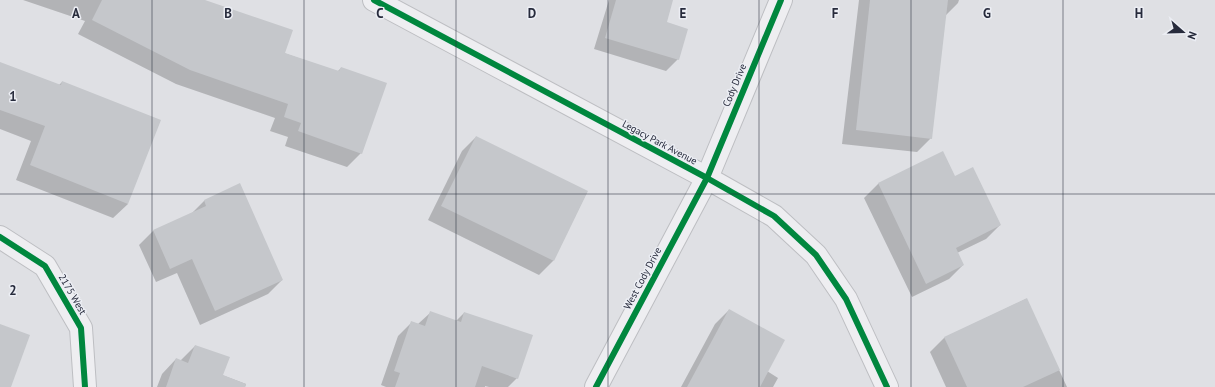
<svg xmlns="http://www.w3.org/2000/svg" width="1215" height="387" font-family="'PT Sans',sans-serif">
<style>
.shadow{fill:#0003}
.building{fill:#c5c7cb}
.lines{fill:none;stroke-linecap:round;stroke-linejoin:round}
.minor-casing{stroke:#bdbec2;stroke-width:24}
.minor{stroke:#eeeef1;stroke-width:22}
.cycleway-casing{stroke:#eceef4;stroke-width:8}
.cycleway{stroke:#00873e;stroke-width:6}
.grid{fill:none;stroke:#272b3c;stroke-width:1;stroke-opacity:0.55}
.labels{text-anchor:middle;stroke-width:3;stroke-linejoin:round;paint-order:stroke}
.street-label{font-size:10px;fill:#272b3c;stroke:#eceef4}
.grid-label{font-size:13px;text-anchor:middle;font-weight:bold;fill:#272b3c;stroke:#eceef4;stroke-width:3;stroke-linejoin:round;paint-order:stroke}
</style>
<rect width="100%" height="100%" fill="#dfe0e4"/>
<g class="shadow">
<polygon points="23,0 202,0 284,53 337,72 341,68 361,153 347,167 285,146 288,137 270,131 275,118 176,84 78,34 85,21"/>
<polygon points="609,0 672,0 665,23 678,59 666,71 594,49"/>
<polygon points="859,0 959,0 958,3 945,16 931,138 917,152 842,144"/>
<polygon points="0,63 59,85 62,82 128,204 113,218 16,180 31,141 0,129"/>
<polygon points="476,137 587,192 553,261 539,275 428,220 462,151"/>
<polygon points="943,153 954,177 1000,225 986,239 957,253 963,265 949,279 912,297 864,198 878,184"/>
<polygon points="240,185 282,280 268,294 200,325 177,273 156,282 139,245 153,231 191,214 204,201"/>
<polygon points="1026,299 1067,387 946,387 930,352 944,338"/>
<polygon points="729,310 767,371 778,378 773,387 681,387 715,324"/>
<polygon points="430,313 456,321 464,313 517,378 508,387 489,387 485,386 485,387 386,387 381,385 398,336 412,322 418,324"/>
<polygon points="195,346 222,375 246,384 245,387 157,387 162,374 176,359 180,361"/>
</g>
<g class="building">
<polygon points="102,0 205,0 293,30 285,53 339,71 341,67 387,83 362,154 298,131 301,123 284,117 288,104 190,70 92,20"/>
<polygon points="616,0 673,0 667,22 688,29 679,60 605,38"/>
<polygon points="870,0 948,0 932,139 856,130"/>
<polygon points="0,62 61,85 62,81 161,120 128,204 30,165 45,126 0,110"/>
<polygon points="476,136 588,191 554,261 441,206"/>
<polygon points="943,151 955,176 973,167 1001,225 956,248 964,265 926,284 878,183"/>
<polygon points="240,183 283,280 215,311 192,259 170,269 153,230 206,206 204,200"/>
<polygon points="1027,298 1060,370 1023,387 967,387 944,337"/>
<polygon points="729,309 785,340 760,387 687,387"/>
<polygon points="430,311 461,322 464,312 533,335 518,379 482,366 475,387 395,387 400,373 394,371 411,321 425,326"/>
<polygon points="0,324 30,335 11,387 0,387"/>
<polygon points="195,345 230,357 223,375 246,384 245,387 166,387 176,358 188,363"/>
</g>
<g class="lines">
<g class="minor-casing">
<g id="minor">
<polyline points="374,0 707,178 774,216 816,255 846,299 887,387"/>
<polyline points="0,237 45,266 81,328 85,387"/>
<polyline points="596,387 707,178 781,0"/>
</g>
</g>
<use href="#minor" class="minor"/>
<g class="cycleway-casing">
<g id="cycleway">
<polyline points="374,0 707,178 774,216 816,255 846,299 887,387"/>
<polyline points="0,237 45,266 81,328 85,387"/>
<polyline points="596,387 707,178 781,0"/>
</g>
</g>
<use href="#cycleway" class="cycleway"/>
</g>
<path class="grid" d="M152 0V387M304 0V387M456 0V387M608 0V387M759 0V387M911 0V387M1063 0V387M0 194H1215"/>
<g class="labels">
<g class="street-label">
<text transform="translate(734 85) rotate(-67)" y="4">Cody Drive</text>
<text transform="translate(660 142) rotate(28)" y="4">Legacy Park Avenue</text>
<text transform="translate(642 278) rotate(-62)" y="4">West Cody Drive</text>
<text transform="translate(73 294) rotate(60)" y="4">2175 West</text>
</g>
</g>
<g class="grid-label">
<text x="76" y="18">A</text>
<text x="228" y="18">B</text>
<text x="380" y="18">C</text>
<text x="532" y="18">D</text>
<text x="683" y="18">E</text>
<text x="835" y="18">F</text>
<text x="987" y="18">G</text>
<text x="1139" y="18">H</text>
<text x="13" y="101">1</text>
<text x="13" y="295">2</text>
</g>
<g transform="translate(1183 32) rotate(110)" stroke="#eceef4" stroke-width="3" paint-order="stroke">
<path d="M0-3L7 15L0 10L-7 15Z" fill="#272b3c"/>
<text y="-6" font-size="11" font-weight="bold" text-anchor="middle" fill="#272b3c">N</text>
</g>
</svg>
